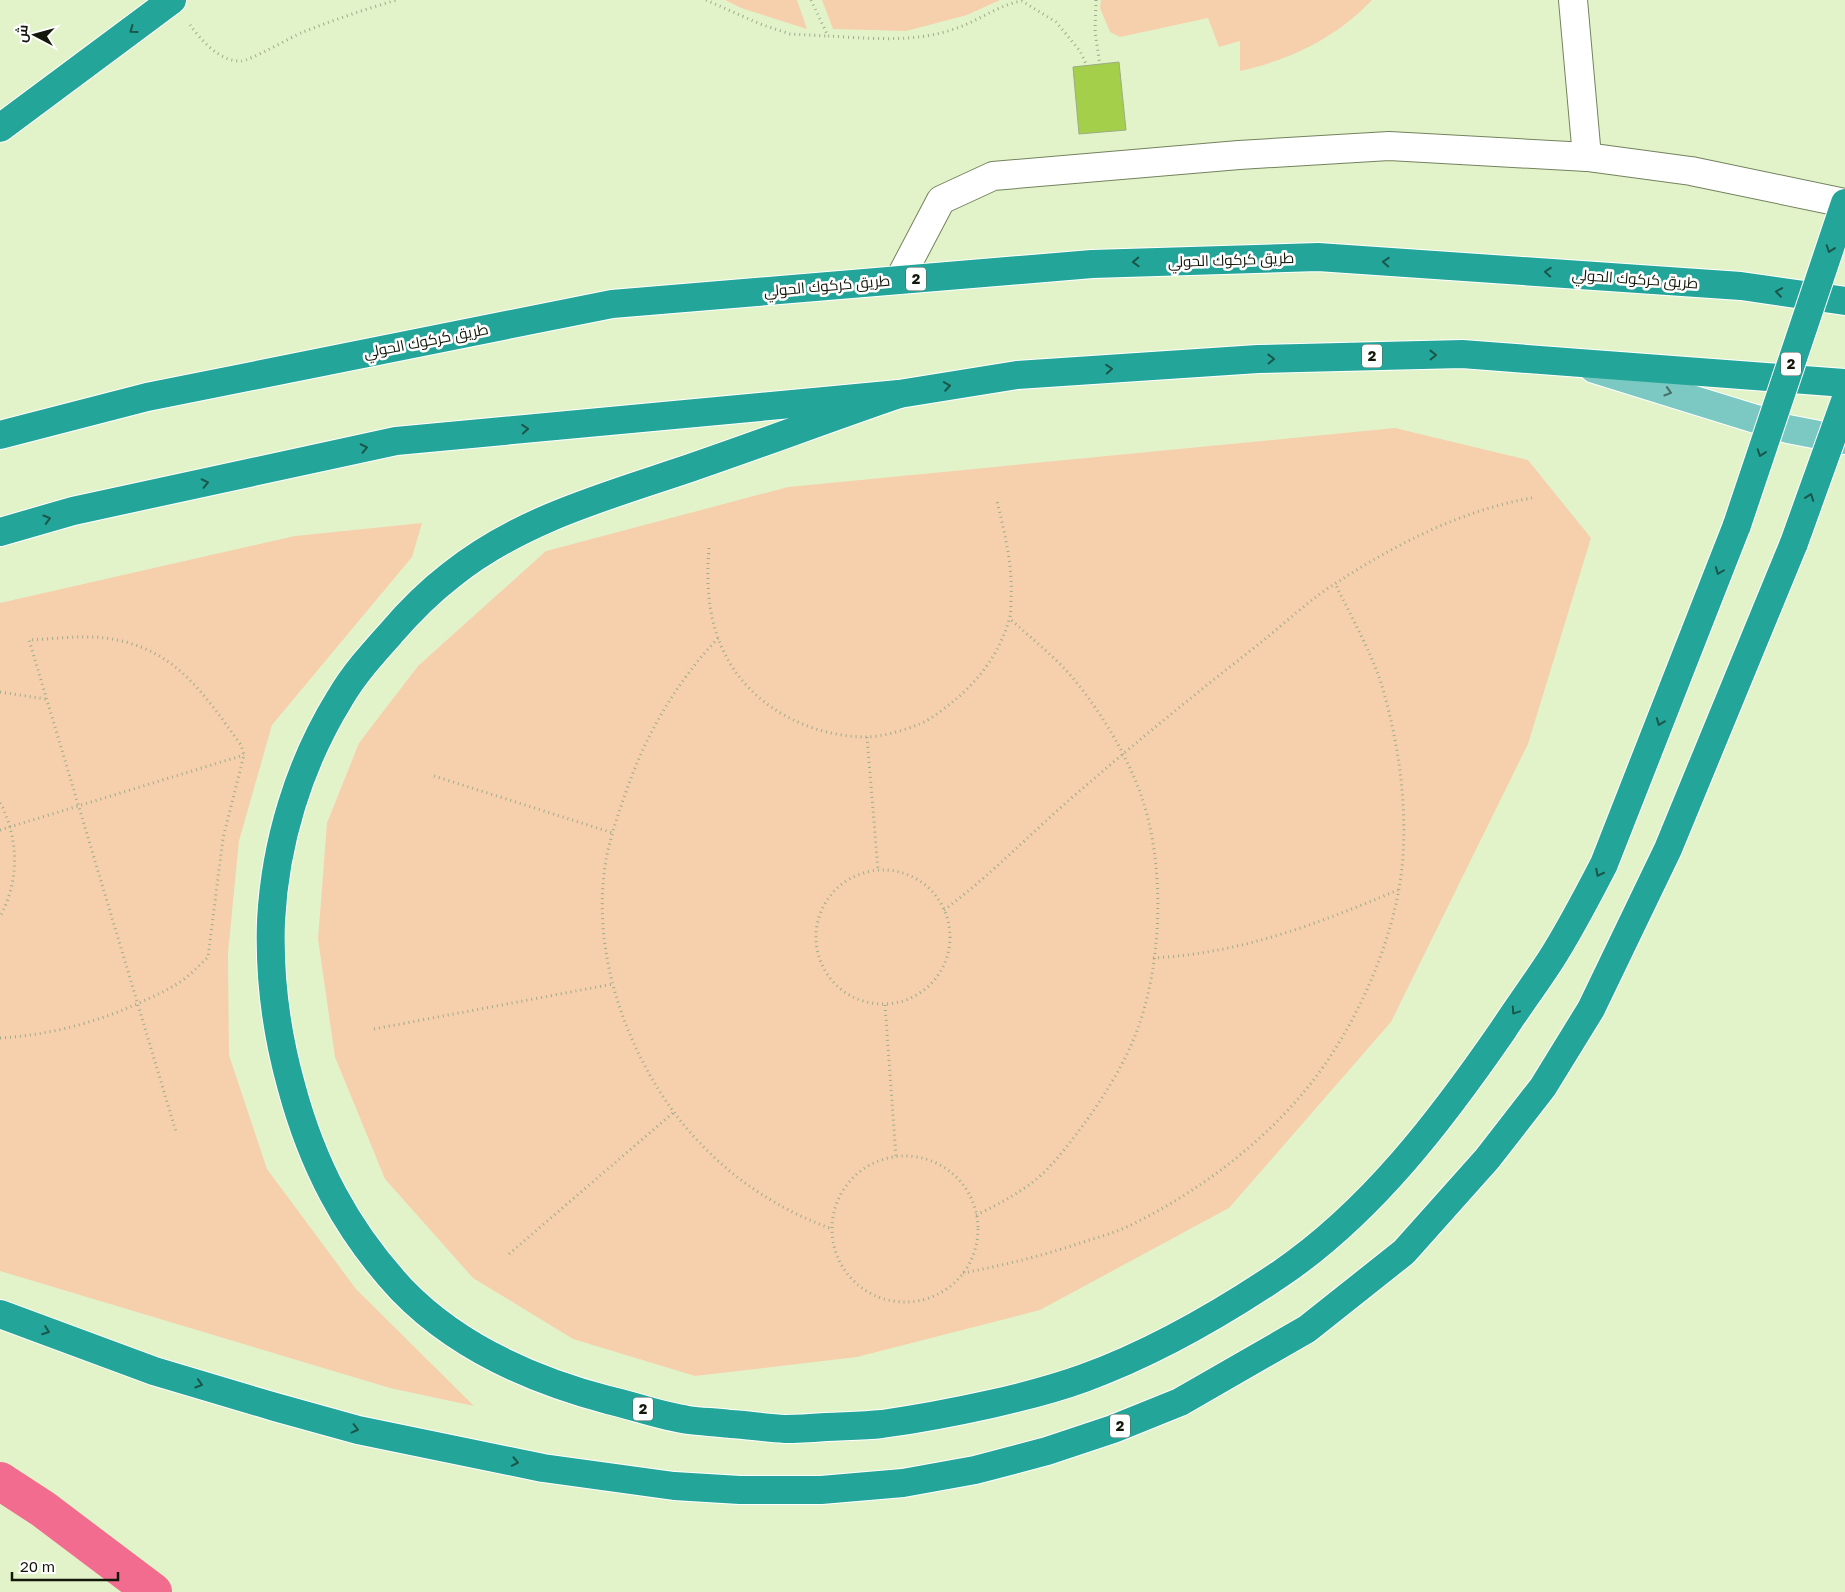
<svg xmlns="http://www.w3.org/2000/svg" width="1845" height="1592" font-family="'Golos Text',Cairo,sans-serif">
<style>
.green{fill:#f6d0ad}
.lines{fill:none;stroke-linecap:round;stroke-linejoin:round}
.canal{stroke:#f16c8f;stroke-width:38}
.building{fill:#a3cf4a;stroke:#9cac85}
.minor-casing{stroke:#73825d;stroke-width:30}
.major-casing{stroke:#fff;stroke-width:30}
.highway-casing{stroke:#fff;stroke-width:30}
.path{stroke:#9eab8b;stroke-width:3;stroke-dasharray:1 4;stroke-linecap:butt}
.minor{stroke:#fff;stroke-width:28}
.major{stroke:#7bc9c2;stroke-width:28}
.highway{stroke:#23a599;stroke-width:28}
.highway-bridge-casing{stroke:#fff;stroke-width:30;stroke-linecap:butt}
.highway-bridge{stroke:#23a599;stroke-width:28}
.oneway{stroke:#1a574a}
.oneway2{stroke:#477066}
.labels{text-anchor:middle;stroke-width:5;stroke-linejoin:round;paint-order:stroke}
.shield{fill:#fff;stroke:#5a5d54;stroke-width:1}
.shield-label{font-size:14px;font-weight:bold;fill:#13180a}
.street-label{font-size:15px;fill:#13180a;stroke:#fff}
</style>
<rect width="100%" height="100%" fill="#e2f3ca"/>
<g class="green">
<polygon points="725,0 797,0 807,29 741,8"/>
<polygon points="822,0 1000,0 967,15 906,31 833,29"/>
<path d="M1101 0H1372C1336 38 1290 60 1240 71V41L1219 47 1208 18 1120 37 1110 32 1100 8Z"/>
<polygon points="1395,428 1528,460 1591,538 1528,744 1391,1022 1229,1208 1040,1310 857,1357 695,1376 573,1339 473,1278 385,1179 335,1057 318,939 327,823 359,743 418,666 546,551 788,487"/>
<polygon points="422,523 412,557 272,725 239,841 228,953 229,1055 267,1169 356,1289 474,1406 390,1388 0,1271 0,603 295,536"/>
</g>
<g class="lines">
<polyline class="canal" points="0,1481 43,1509 153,1592"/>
</g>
<polygon class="building" points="1119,62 1126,130 1079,134 1073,67"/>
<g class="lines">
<g class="minor-casing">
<g id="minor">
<polyline points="1573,0 1587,157"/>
<polyline points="899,280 941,200 993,176 1239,155 1389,146 1587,157 1691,171 1845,203"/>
</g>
</g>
<g class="major-casing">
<polyline id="major" points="1594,369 1788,429 1845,440"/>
</g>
<g class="highway-casing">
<g id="highway">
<polyline points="0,128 172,0"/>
<path d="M899 394C829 418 760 444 690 468 607 496 521 519 451 575 429 592 409 612 391 633 373 653 354 674 340 698 299 764 275 843 271 921 269 977 276 1031 291 1085 312 1164 346 1230 402 1290 457 1347 532 1380 608 1400 634 1406 661 1416 688 1420 702 1422 716 1422 730 1424 748 1425 766 1428 785 1429 799 1429 813 1428 826 1427 845 1426 863 1426 882 1424 918 1419 955 1412 991 1404 1022 1397 1054 1389 1084 1378 1153 1353 1219 1315 1280 1274 1371 1212 1441 1120 1503 1030 1518 1007 1535 984 1550 961 1570 930 1587 897 1604 864L1737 525"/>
<polyline points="0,435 147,397 612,304 1092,264 1318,257 1741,286 1845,301"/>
<polyline points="0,532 73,511 396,441 899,394 1017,375 1258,359 1462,354 1845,383"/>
<polyline points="0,1314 154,1371 275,1407 358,1430 543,1468 674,1486 740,1490 821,1490 903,1483 975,1470 1047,1451 1113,1429 1180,1402 1307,1329 1404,1252 1487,1159 1543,1087 1591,1009 1668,849 1794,543"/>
</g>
</g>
<g class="path">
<polyline points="706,0 760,24 790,34 827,36"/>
<path d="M811 0 828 36C868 38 912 43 951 30 976 23 997 5 1022 1L1056 22 1080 51 1087 66"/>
<polyline points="1096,0 1095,32 1100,65"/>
<path d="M190 25C201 40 220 62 241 61 250 61 291 37 303 32 334 20 365 9 397 0"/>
<path d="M709 548C706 586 708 623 727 658 754 708 810 736 865 737 883 737 904 730 920 724 933 718 945 708 955 700 980 679 1000 652 1009 620 1011 614 1011 608 1011 601 1013 567 1005 534 997 501"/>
<path d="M718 638C677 682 647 732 627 789 620 809 613 829 608 850 590 933 616 1022 660 1092 701 1156 760 1203 832 1229"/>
<polyline points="0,692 46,699"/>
<polyline points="867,737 878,870"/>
<polyline points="434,776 613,833"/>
<path d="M0 803C4 808 5 815 8 821 19 853 16 887 0 917"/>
<polyline points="0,830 244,755"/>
<circle cx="883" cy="937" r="67"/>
<path d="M944 910C991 875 1031 833 1075 795 1135 743 1196 693 1259 644 1284 624 1309 600 1336 583 1396 544 1462 510 1532 498"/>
<path d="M1153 958C1243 953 1317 924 1398 890"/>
<polyline points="885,1005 896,1157"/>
<polyline points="374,1029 613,984"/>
<path d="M0 1038C53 1035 105 1020 152 997 163 992 173 987 183 980 192 973 200 965 208 957L223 838 244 755 241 745C203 693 175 647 105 638 81 635 54 639 29 640 78 804 127 968 176 1132"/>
<circle cx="905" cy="1229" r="73"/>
<path d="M976 1215C995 1206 1012 1197 1029 1185 1051 1169 1068 1145 1084 1124 1103 1098 1123 1066 1135 1036 1163 965 1166 864 1140 792 1124 749 1094 700 1063 667 1046 650 1028 635 1010 619"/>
<polyline points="509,1254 674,1112"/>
<path d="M963 1273C1005 1265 1046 1255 1086 1241 1103 1236 1120 1231 1135 1223 1199 1191 1263 1143 1308 1087 1355 1029 1394 942 1402 868 1408 808 1399 744 1382 686 1371 651 1351 617 1335 583"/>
</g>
<use href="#minor" class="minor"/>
<use href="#major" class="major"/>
<use href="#highway" class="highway"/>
<g class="highway-bridge-casing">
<g id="highway-bridge">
<polyline points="1737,525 1845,203"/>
<polyline points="1794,543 1845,401"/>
</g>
</g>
<use href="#highway-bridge" class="highway-bridge"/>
</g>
<defs><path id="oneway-chevron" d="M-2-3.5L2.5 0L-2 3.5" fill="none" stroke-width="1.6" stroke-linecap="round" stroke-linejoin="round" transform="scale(1.25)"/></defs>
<g class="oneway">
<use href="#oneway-chevron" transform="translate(133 30) rotate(144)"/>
<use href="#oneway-chevron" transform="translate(1830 249) rotate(109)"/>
<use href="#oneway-chevron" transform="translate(1136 262) rotate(178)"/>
<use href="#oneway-chevron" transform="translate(1386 262) rotate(-176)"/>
<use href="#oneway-chevron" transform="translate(1548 272) rotate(-176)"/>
<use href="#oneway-chevron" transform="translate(1779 292) rotate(-172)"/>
<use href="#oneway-chevron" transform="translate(1433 355) rotate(-1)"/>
<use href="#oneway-chevron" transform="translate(1271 359) rotate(-1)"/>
<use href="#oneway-chevron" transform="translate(1109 369) rotate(-4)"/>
<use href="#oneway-chevron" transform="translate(947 386) rotate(-9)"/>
<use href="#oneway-chevron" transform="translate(525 429) rotate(-5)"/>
<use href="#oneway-chevron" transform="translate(364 448) rotate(-12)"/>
<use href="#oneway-chevron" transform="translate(1761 453) rotate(109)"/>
<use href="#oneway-chevron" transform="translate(205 483) rotate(-12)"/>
<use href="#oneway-chevron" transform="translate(1810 497) rotate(-70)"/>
<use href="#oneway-chevron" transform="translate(47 519) rotate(-16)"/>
<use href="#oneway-chevron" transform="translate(1719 571) rotate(111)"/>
<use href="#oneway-chevron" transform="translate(1660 722) rotate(111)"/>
<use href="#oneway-chevron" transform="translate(1599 873) rotate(117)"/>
<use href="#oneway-chevron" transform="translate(1515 1011) rotate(124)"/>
<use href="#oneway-chevron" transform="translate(46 1331) rotate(20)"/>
<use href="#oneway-chevron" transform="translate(199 1384) rotate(17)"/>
<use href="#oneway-chevron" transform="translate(355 1429) rotate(14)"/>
<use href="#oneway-chevron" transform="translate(515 1462) rotate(11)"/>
</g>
<use class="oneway2" href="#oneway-chevron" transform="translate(1668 392) rotate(17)"/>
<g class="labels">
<g class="shield">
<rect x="906" y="267.5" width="20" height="23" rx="4"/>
<rect x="1362" y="344.5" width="20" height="23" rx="4"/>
<rect x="1781" y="352.5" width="20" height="23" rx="4"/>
<rect x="633" y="1397.5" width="20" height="23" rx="4"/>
<rect x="1110" y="1414.5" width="20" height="23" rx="4"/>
</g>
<g class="shield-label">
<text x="916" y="284">2</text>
<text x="1372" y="361">2</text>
<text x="1791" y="369">2</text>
<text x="643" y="1414">2</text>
<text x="1120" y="1431">2</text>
</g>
<g class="street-label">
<text transform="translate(1231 260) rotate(-2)" y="5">طريق كركوك الحولي</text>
<text transform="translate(1635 279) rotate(4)" y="5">طريق كركوك الحولي</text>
<text transform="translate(827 286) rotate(-5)" y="5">طريق كركوك الحولي</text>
<text transform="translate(426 341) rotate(-11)" y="5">طريق كركوك الحولي</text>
</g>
</g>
<g transform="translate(35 35) rotate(276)" stroke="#ffffff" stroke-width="4" paint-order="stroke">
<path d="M0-4L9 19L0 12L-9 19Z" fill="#13180a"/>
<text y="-8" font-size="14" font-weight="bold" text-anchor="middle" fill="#13180a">ش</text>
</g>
<path d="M12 1572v8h106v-8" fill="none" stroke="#13180a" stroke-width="2.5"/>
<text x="20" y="1572" font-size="15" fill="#13180a" stroke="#ffffff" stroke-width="4" paint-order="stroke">20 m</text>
</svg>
